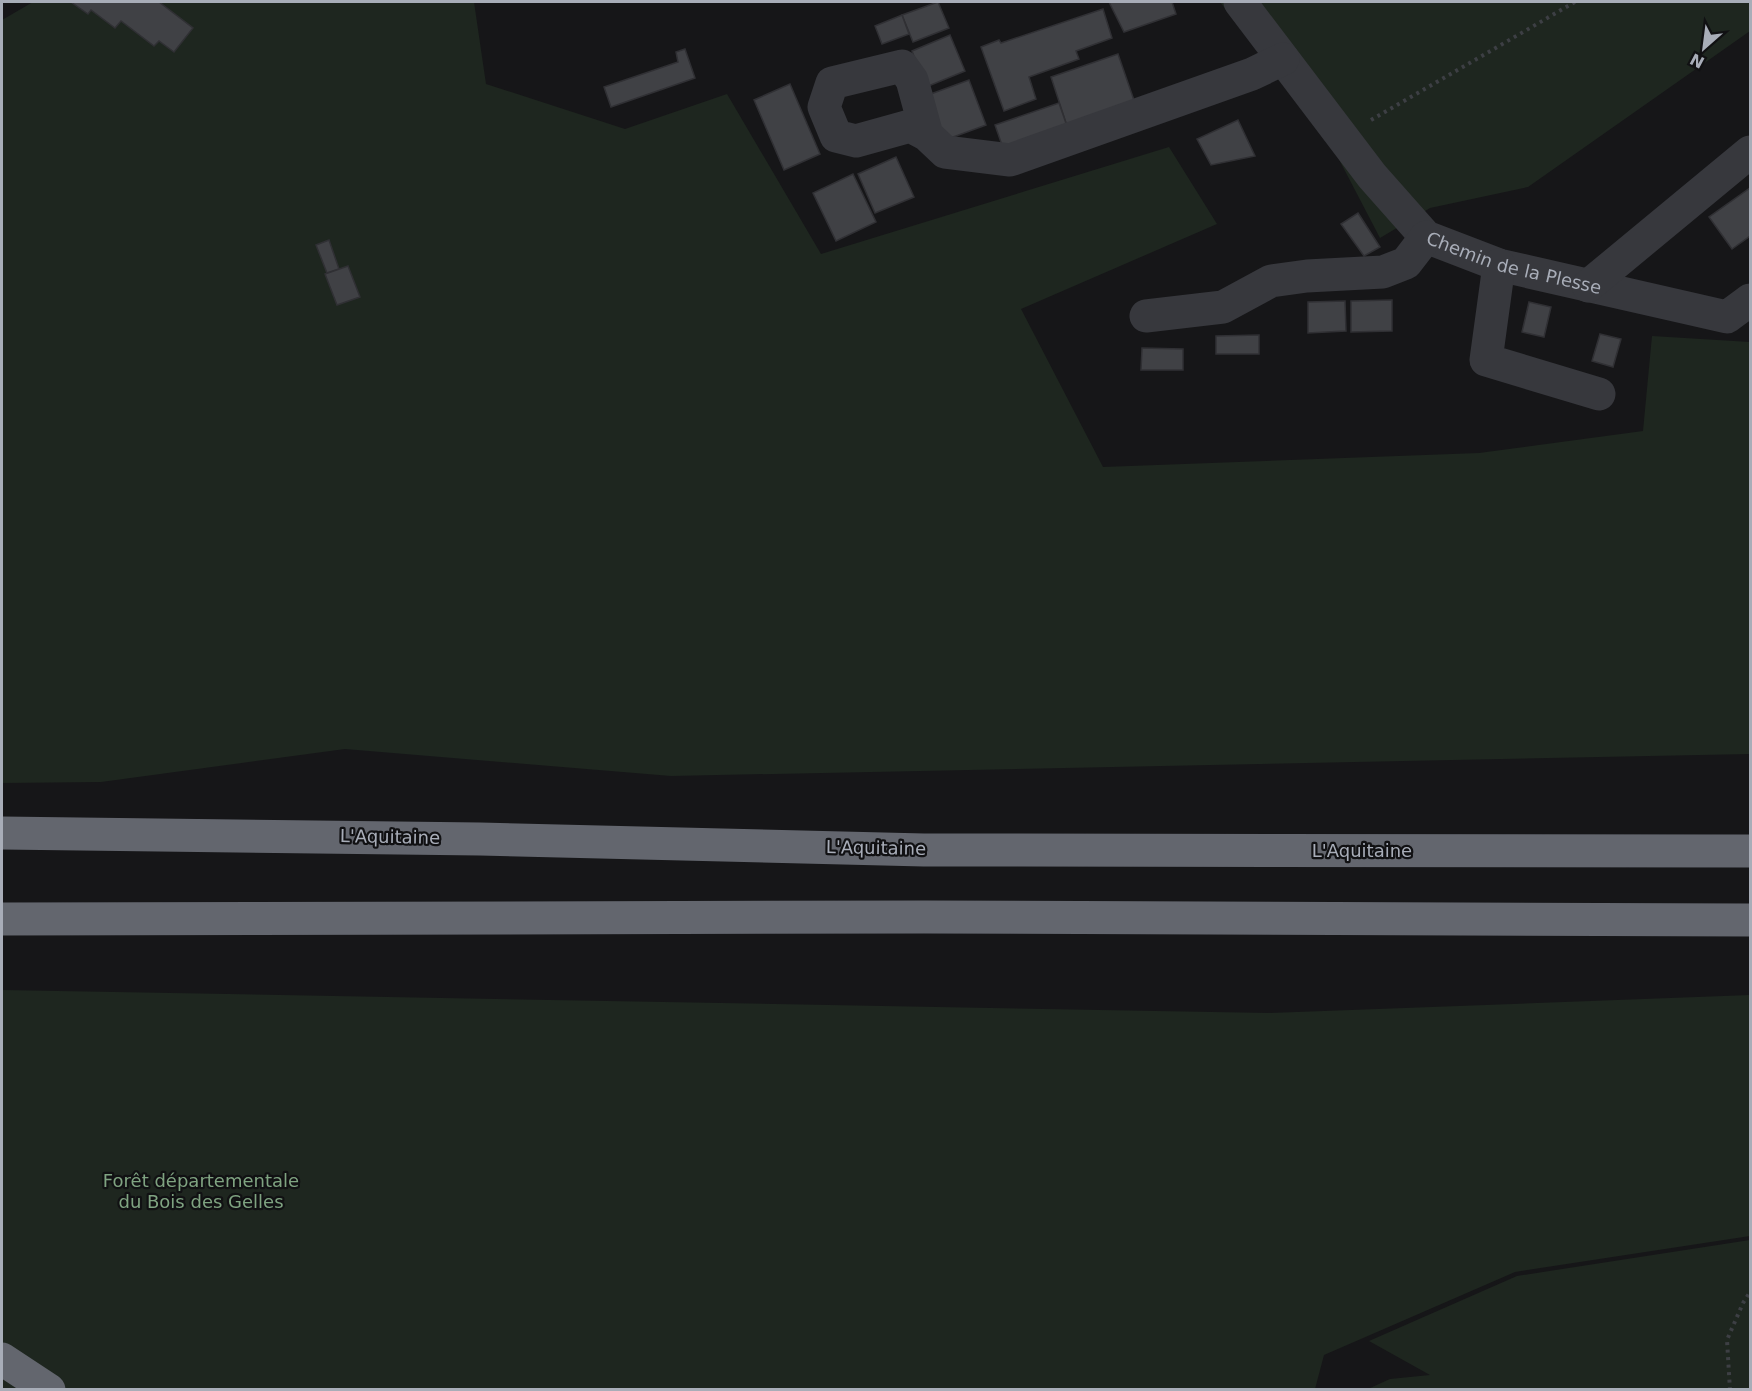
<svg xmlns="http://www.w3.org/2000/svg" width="1752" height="1391" font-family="'DejaVu Sans',sans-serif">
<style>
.green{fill:#1e261f}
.building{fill:#404145;stroke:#303034;stroke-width:1.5}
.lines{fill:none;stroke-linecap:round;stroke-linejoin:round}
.path{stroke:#3d3f44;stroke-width:4;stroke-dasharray:3 4.5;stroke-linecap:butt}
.minor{stroke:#37383d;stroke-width:33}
.highway{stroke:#63666e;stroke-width:33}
.labels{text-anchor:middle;stroke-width:4.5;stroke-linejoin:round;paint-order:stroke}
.street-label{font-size:18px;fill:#a8adb8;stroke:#111113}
.park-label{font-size:18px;fill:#7fa381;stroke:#111113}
</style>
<rect width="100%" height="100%" fill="#161618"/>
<g class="green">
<polygon points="33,2 474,2 486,84 625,129 727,94 821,254 1169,147 1217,224 1021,309 1103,467 1479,453 1643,431 1652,336 1750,342 1750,754 671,776 345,749 101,782 2,783 2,20"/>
<polygon points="1220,2 1750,2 1750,31 1528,187 1430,208 1380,238 1332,146"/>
<polygon points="2,990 1269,1013 1750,995 1750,1236 1515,1272 1324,1355 1315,1389 2,1390"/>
<polygon points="1750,1240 1750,1389 1368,1389 1390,1379 1430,1375 1369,1341 1517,1276"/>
</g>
<g class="building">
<polygon points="71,2 159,2 193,28 174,52 159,41 154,46 121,21 115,28 91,10 88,14"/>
<polygon points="938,2 949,28 913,42 902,15"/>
<polygon points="1109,2 1172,2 1176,14 1124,32"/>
<polygon points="1103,9 1112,38 1076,51 1079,59 1029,77 1036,99 1004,111 981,47 999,40 1001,43"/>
<polygon points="902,15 909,34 882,44 875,26"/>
<polygon points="950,35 965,71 926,87 912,51"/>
<polygon points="685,49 695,78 611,107 604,87 678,62 676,52"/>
<polygon points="1118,54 1136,106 1068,129 1051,77"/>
<polygon points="969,80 986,125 945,140 928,95"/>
<polygon points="790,84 820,154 784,170 754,100"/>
<polygon points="1059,103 1068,129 1004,151 995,125"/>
<polygon points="1238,120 1255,156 1211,165 1197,139"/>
<polygon points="896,157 914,197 875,213 858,174"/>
<polygon points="853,174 876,222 836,241 813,193"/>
<polygon points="1750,188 1750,236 1732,249 1709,217"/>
<polygon points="1358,213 1380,247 1364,256 1341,224"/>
<polygon points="329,240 339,269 327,273 316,245"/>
<polygon points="348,266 360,297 337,305 325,274"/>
<polygon points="1392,300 1392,331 1351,332 1351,301"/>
<polygon points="1345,301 1346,331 1308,333 1308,302"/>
<polygon points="1529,302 1551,307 1544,337 1522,332"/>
<polygon points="1600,334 1621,339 1613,367 1592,361"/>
<polygon points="1259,335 1259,354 1216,354 1216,336"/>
<polygon points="1142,348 1183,349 1183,370 1141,370"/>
</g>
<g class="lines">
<g class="path">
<polyline points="1371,120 1575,2"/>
<polyline points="1730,1390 1727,1340 1743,1303 1750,1292"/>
</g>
<g class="minor">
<path id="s1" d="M1240 2 1372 176 1426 237 1499 265 1727 317 1750 300"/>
<polyline points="927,135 910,126 856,141 836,136 824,107 832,83 902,66 912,80 927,135 945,152 1010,160 1252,74 1283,59"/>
<polyline points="1499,265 1486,360 1599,394"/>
<polyline points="1588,286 1750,152"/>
<polyline points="1146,316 1223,307 1271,281 1307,276 1383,272 1406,263 1426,237"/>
</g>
<g class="highway">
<polyline points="2,833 480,839 924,850 1750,851"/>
<polyline points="2,919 925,917 1750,920"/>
<polyline points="2,1359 49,1390"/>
</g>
</g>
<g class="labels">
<g class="street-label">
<text dy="6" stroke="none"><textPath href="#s1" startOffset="392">Chemin de la Plesse</textPath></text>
<text transform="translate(390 837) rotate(1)" y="6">L'Aquitaine</text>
<text transform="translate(876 848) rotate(1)" y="6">L'Aquitaine</text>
<text x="1362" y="857">L'Aquitaine</text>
</g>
<g class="park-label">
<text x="201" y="1187">Forêt départementale<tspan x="201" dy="21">du Bois des Gelles</tspan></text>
</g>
</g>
<rect width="1752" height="1391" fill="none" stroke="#a8adb8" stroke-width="6"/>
<g transform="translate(1704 48) rotate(208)" stroke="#111113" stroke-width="4.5" paint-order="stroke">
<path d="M0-4.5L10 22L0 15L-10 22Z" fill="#a8adb8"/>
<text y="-9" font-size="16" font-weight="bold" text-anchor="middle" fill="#a8adb8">N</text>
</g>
</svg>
